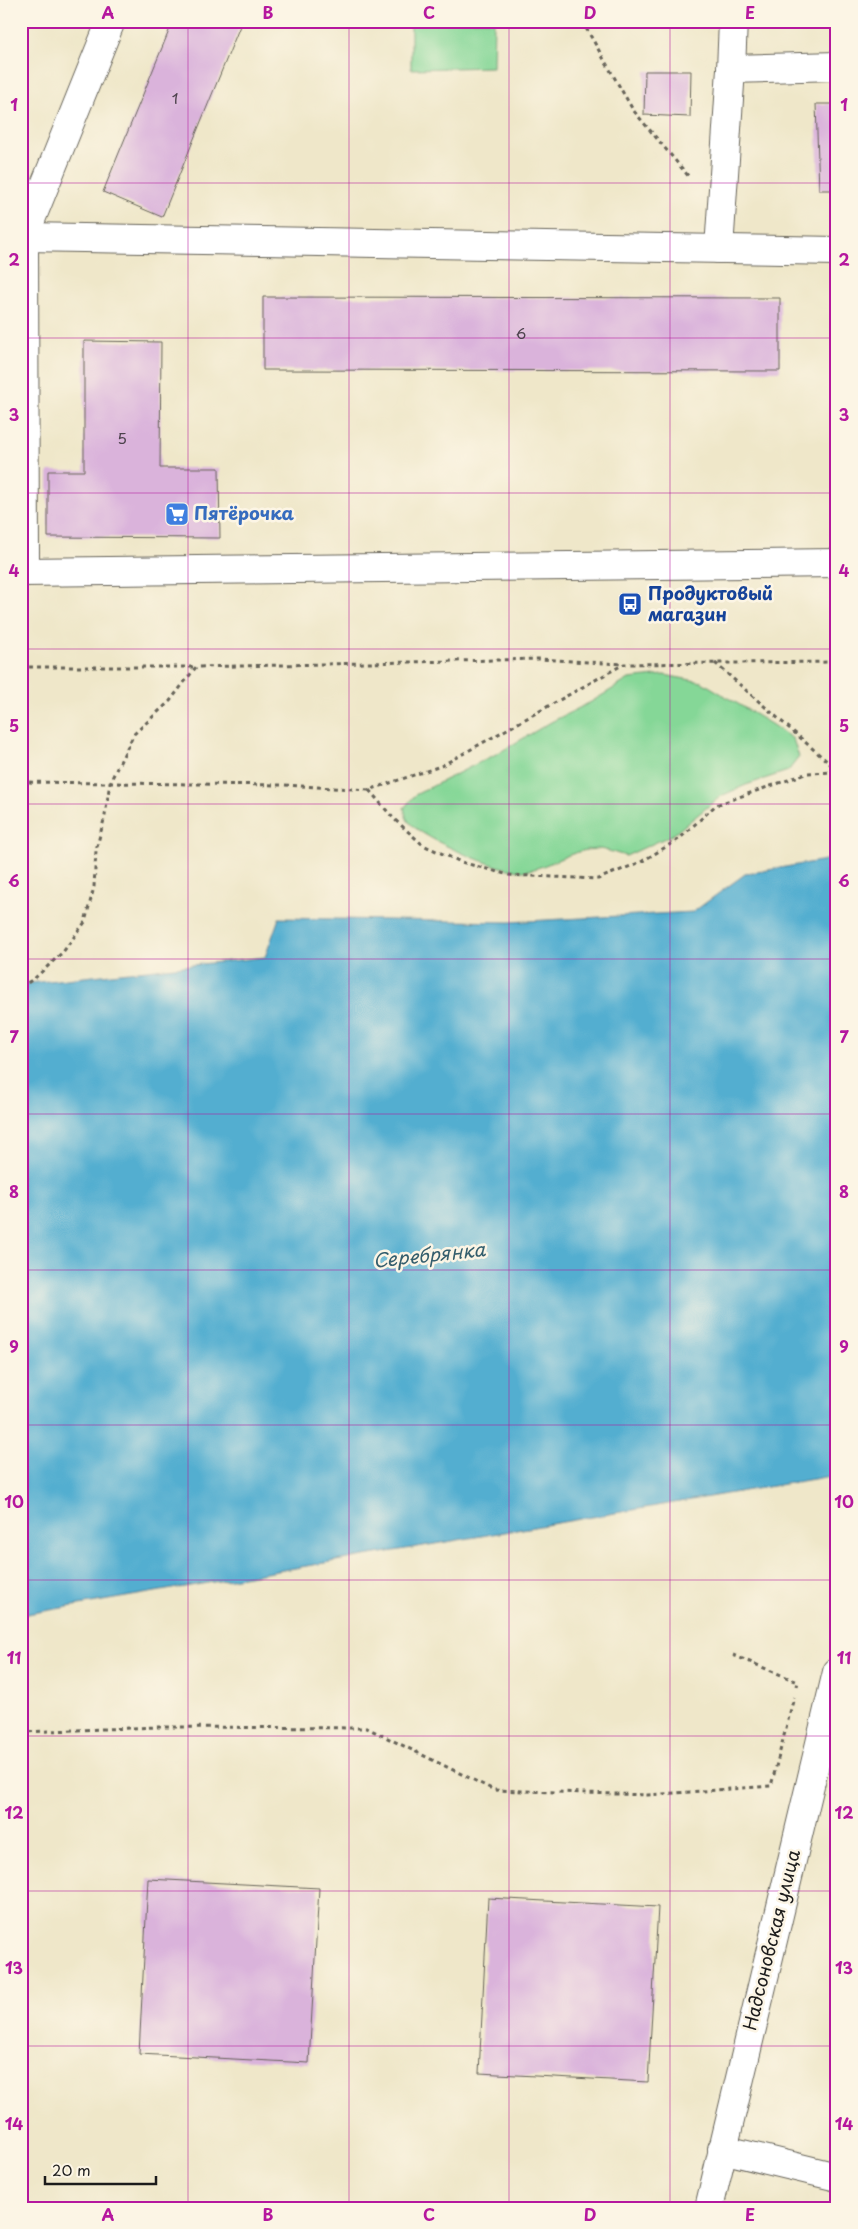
<svg xmlns="http://www.w3.org/2000/svg" width="858" height="2229" font-family="'Playpen Sans',sans-serif">
<style>
.green{fill:#85d797;stroke:#507a5a}
.water{fill:#52aed0;stroke:#376576}
.building{fill:#dab3db}
.lines{fill:none;stroke-linecap:round;stroke-linejoin:round}
.minor-casing{stroke:#666359;stroke-width:30}
.path{stroke:#666359;stroke-width:3;stroke-dasharray:4 4;stroke-linecap:butt}
.minor{stroke:#fff;stroke-width:28}
.grid{fill:none;stroke:#b5179e;stroke-width:1;stroke-opacity:0.55}
.labels{text-anchor:middle;stroke-width:5;stroke-linejoin:round;paint-order:stroke}
.number-label{font-size:15px;fill:#4c424c}
.shop-label{font-size:18px;font-weight:bold;fill:#366cbe;stroke:#fcf5e5;text-anchor:start}
.transit-label{font-size:18px;font-weight:bold;fill:#164399;stroke:#fcf5e5;text-anchor:start}
.street-label{font-size:18px;fill:#1c1c1c;stroke:#fcf5e5}
.water-label{font-size:19px;font-style:italic;fill:#345e6d;stroke:#fcf5e5}
.neatline{fill:none;stroke:#b5179e;stroke-width:2}
.grid-label{font-size:16px;text-anchor:middle;font-weight:bold;fill:#b5179e}
</style>
<rect width="100%" height="100%" fill="#fcf5e5"/>
<filter id="ink" filterUnits="userSpaceOnUse"><feTurbulence type="fractalNoise" baseFrequency=".02" numOctaves="2"/><feDisplacementMap in="SourceGraphic" scale="10" xChannelSelector="R" yChannelSelector="G"/><feConvolveMatrix kernelMatrix="1 2 1 2 8 2 1 2 1" color-interpolation-filters="sRGB"/></filter>
<filter id="wash" filterUnits="userSpaceOnUse"><feTurbulence type="fractalNoise" baseFrequency=".0096" numOctaves="4" result="noise"/><feDisplacementMap in="SourceGraphic" scale="20" xChannelSelector="R" yChannelSelector="G"/><feGaussianBlur stdDeviation="1.12" result="paint"/><feColorMatrix in="noise" values="0 0 0 0 0 0 0 0 0 0 0 0 0 0 0 0 0 1.4 0 .05"/><feComposite in="paint" operator="in"/></filter>
<g filter="url(#wash)">
<rect width="100%" height="100%" fill="#efe7c9"/>
<g class="green">
<polygon points="411,21 494,21 493,67 411,69"/>
<path d="M664 675 702 682 771 724 793 739 799 757 788 771 746 785 721 796 674 834 626 856C617 854 606 849 597 849 570 849 549 868 524 871 503 873 422 839 409 822 406 819 405 812 404 808L415 795 500 752 551 722 591 702 629 679Z"/>
</g>
<polygon class="water" points="837,858 837,1475 21,1615 21,984 265,957 279,918 509,922 693,912 745,874"/>
<g id="blocks">
<g class="building">
<polygon points="173,21 242,21 162,217 103,192"/>
<polygon points="645,71 691,71 690,117 644,115"/>
<polygon points="816,104 837,104 837,190 819,190"/>
<polygon points="263,297 780,298 780,371 263,370"/>
<polygon points="84,341 161,342 160,468 219,468 220,538 48,537 48,471 84,471"/>
<polygon points="148,1879 319,1888 309,2063 139,2054"/>
<polygon points="488,1898 658,1907 648,2082 479,2073"/>
</g>
</g>
</g>
<g filter="url(#ink)">
<use href="#blocks" fill-opacity="0" stroke="#666359" stroke-width="1"/>
<g class="lines">
<g class="minor-casing">
<g id="minor">
<polyline points="731,69 733,21"/>
<polyline points="24,237 837,251"/>
<polyline points="719,249 731,69 837,66"/>
<polyline points="21,572 837,563"/>
<polyline points="25,572 24,237 111,21"/>
<polyline points="722,2149 837,2177"/>
<polyline points="709,2208 837,1672"/>
</g>
</g>
<g class="path">
<polyline points="582,21 633,110 690,178"/>
<polyline points="715,663 837,770"/>
<polyline points="21,667 195,667"/>
<polyline points="21,782 283,785 369,790 441,766 624,664 837,662"/>
<polyline points="369,790 394,819 423,845 461,862 509,875 598,879 641,862 679,839 716,805 808,773 837,772"/>
<polyline points="21,987 35,978 63,952 85,922 94,887 96,850 105,816 110,782 134,734 170,701 196,667 539,659 622,664"/>
<polyline points="733,1655 798,1682 797,1686"/>
<polyline points="21,1732 159,1727 367,1728 494,1790 648,1795 771,1786 794,1697"/>
</g>
<use href="#minor" class="minor"/>
</g>
</g>
<path class="grid" d="M188 21V2208M349 21V2208M509 21V2208M670 21V2208M21 183H837M21 338H837M21 493H837M21 649H837M21 804H837M21 959H837M21 1114H837M21 1270H837M21 1425H837M21 1580H837M21 1736H837M21 1891H837M21 2046H837"/>
<defs>
<g id="supermarket-square" transform="scale(1.25)"><rect x="-9" y="-9" width="18" height="18" rx="4" fill="#3f7fe0" stroke="#fcf5e5"/><path d="M-6-5.5h2.5l.6 2H6L4.5 2H-2.5L-4.4-4H-6ZM-1.5 3.2a1.3 1.3 0 1 0 .1 0ZM3 3.2a1.3 1.3 0 1 0 .1 0Z" fill="#fff"/></g>
<g id="bus-square" transform="scale(1.25)"><rect x="-9" y="-9" width="18" height="18" rx="4" fill="#1a4fb4" stroke="#fcf5e5"/><path d="M-5-6H5V4H4V6H2V4H-2V6H-4V4H-5ZM-3.5-4V0h7V-4ZM-3.5 1.2v1.5H-2V1.2ZM2 1.2v1.5H3.5V1.2Z" fill="#fff"/></g>
</defs>
<g fill-rule="evenodd">
<use href="#supermarket-square" x="177" y="514"/>
<use href="#bus-square" x="630" y="604"/>
</g>
<g class="labels">
<g class="number-label">
<text x="175" y="104">1</text>
<text x="521" y="339">6</text>
<text x="122" y="444">5</text>
</g>
<g class="shop-label">
<text x="194" y="520">Пятёрочка</text>
</g>
<g class="transit-label">
<text x="648" y="600">Продуктовый<tspan x="648" dy="21">магазин</tspan></text>
</g>
<g class="street-label">
<text transform="translate(772 1940) rotate(-76)" y="6">Надсоновская улица</text>
</g>
<g class="water-label">
<text transform="translate(429 1255) rotate(-6)" y="7">Серебрянка</text>
</g>
</g>
<rect width="858" height="2229" fill="none" stroke="#fcf5e5" stroke-width="55"/>
<path d="M45 2176v8h111v-8" fill="none" stroke="#1c1c1c" stroke-width="2.5"/>
<text x="52" y="2176" font-size="15" fill="#1c1c1c" stroke="#fcf5e5" stroke-width="4" paint-order="stroke">20 m</text>
<rect x="28" y="28" width="802" height="2174" class="neatline"/>
<g class="grid-label">
<text x="108" y="19">A</text>
<text x="268" y="19">B</text>
<text x="429" y="19">C</text>
<text x="590" y="19">D</text>
<text x="750" y="19">E</text>
<text x="14" y="111">1</text>
<text x="844" y="111">1</text>
<text x="14" y="266">2</text>
<text x="844" y="266">2</text>
<text x="14" y="421">3</text>
<text x="844" y="421">3</text>
<text x="14" y="577">4</text>
<text x="844" y="577">4</text>
<text x="14" y="732">5</text>
<text x="844" y="732">5</text>
<text x="14" y="887">6</text>
<text x="844" y="887">6</text>
<text x="14" y="1043">7</text>
<text x="844" y="1043">7</text>
<text x="14" y="1198">8</text>
<text x="844" y="1198">8</text>
<text x="14" y="1353">9</text>
<text x="844" y="1353">9</text>
<text x="14" y="1508">10</text>
<text x="844" y="1508">10</text>
<text x="14" y="1664">11</text>
<text x="844" y="1664">11</text>
<text x="14" y="1819">12</text>
<text x="844" y="1819">12</text>
<text x="14" y="1974">13</text>
<text x="844" y="1974">13</text>
<text x="14" y="2130">14</text>
<text x="844" y="2130">14</text>
<text x="108" y="2221">A</text>
<text x="268" y="2221">B</text>
<text x="429" y="2221">C</text>
<text x="590" y="2221">D</text>
<text x="750" y="2221">E</text>
</g>
</svg>
